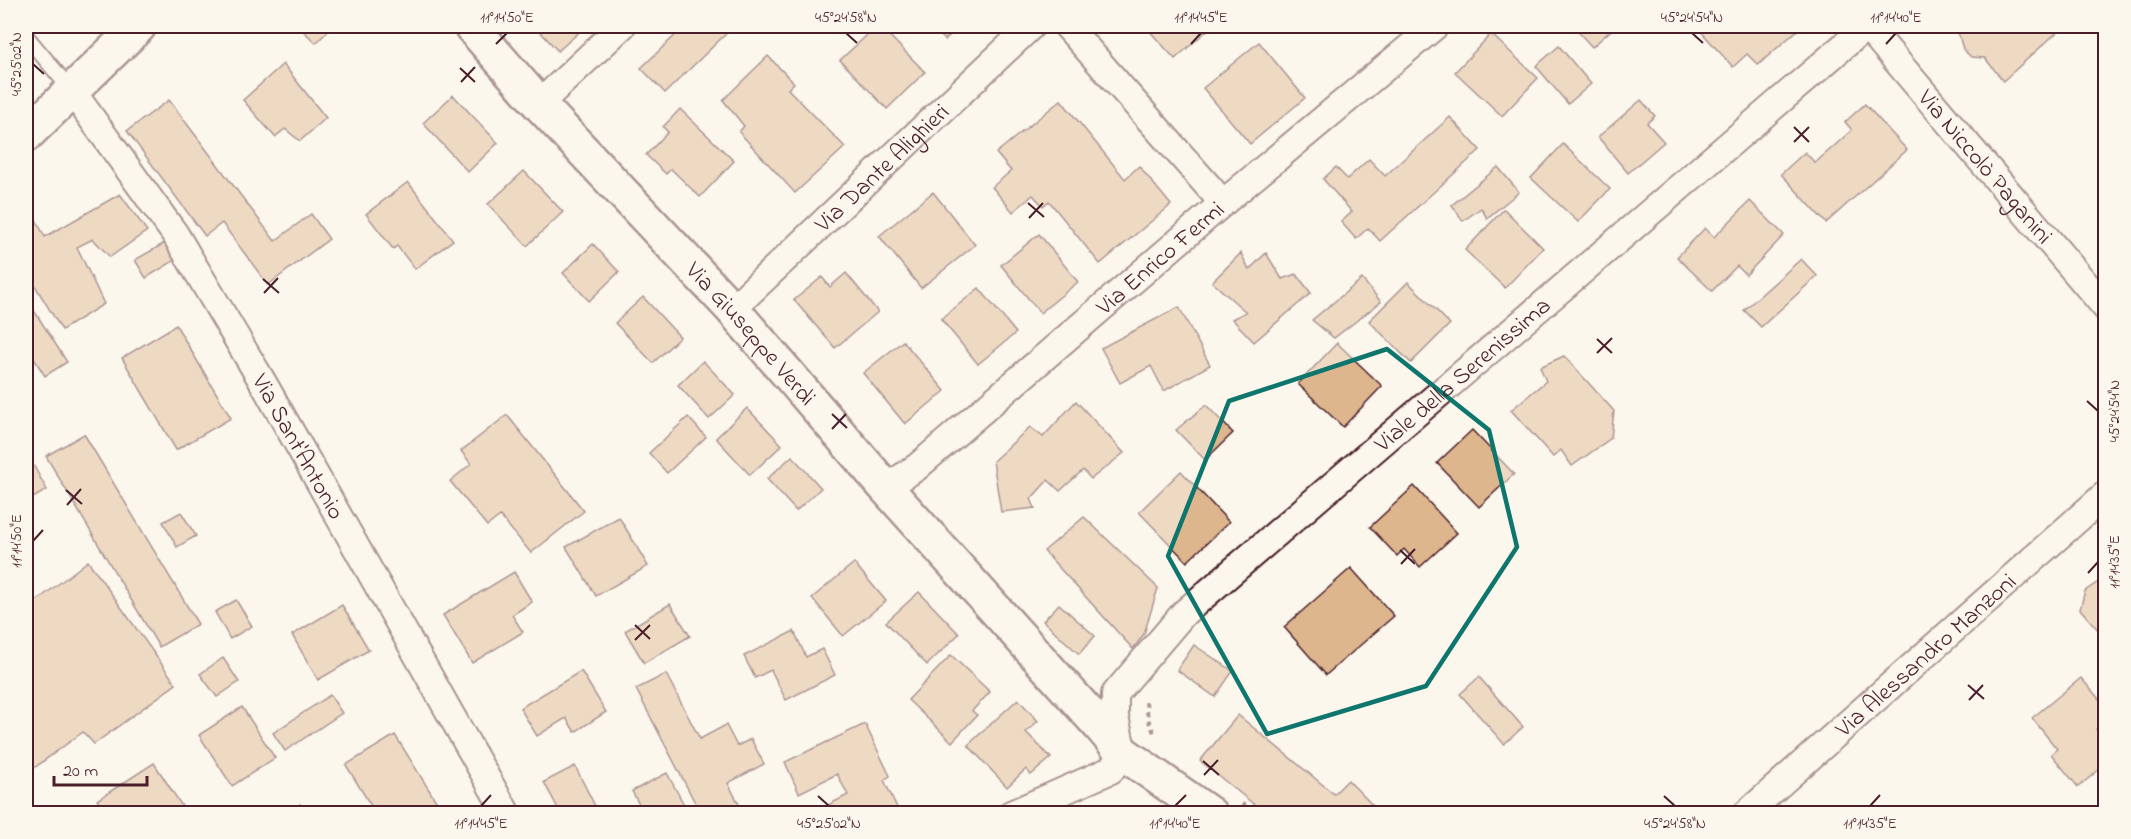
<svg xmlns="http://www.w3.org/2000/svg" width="2131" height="839" font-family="'Indie Flower',sans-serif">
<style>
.building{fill:#deb68e;stroke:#4a1f2b;stroke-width:1.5}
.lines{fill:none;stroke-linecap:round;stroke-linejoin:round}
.lane-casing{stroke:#4a1f2b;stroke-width:18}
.street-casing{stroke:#4a1f2b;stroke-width:30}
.secondary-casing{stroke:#4a1f2b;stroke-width:38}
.path{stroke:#4a1f2b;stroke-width:4;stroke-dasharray:4.5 4.5;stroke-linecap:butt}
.lane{stroke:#fbf7ec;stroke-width:14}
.street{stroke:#fbf7ec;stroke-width:26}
.secondary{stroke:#fbf7ec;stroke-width:33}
.marked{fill:none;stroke:#0f766e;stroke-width:4.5;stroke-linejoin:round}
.ticks{fill:none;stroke:#4a1f2b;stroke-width:2}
.labels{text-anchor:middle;stroke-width:4.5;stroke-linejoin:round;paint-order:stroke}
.street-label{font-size:24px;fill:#4a1f2b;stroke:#fbf7ec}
.neatline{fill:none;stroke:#4a1f2b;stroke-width:2}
.ticks-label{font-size:15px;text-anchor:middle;fill:#4a1f2b}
</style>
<rect width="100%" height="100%" fill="#fbf7ec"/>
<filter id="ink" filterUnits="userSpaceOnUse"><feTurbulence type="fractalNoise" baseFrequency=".0167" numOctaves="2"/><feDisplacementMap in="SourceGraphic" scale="12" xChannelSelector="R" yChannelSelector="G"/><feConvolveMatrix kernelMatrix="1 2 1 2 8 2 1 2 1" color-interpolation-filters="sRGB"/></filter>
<g filter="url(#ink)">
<g class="building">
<polygon points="298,26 333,26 316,43"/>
<polygon points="535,26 586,26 558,51"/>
<polygon points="685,26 734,26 665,93 641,68"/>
<polygon points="877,26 880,26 925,72 887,109 840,60"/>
<polygon points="931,26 959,26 945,40"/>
<polygon points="1145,26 1212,26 1175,59"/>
<polygon points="1573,26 1616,26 1592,47"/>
<polygon points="1696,26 1802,26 1758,65 1747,54 1733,67"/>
<polygon points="1965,26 2064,26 2003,81 1985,58 1971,57 1963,49 1958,32"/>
<polygon points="1491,34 1538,78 1502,116 1455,72"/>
<polygon points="1259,42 1305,98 1250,144 1203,88"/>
<polygon points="1559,46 1591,84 1568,104 1536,66"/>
<polygon points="768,56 794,83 788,89 845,147 795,193 739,132 744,126 723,100"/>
<polygon points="283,64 326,118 300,141 285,129 275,137 243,100"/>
<polygon points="453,95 498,143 468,172 423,123"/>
<polygon points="169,100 275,241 311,214 329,239 268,285 222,223 205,236 127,131"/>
<polygon points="1061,100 1125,179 1139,166 1171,205 1100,264 1049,201 1043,206 1033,195 1013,212 992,187 1011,171 996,153"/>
<polygon points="1641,100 1655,116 1647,123 1664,142 1628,173 1598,137"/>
<polygon points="1865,104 1907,150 1826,223 1781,174 1805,152 1815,163 1852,130 1845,122"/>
<polygon points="680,109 734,161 700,197 671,169 666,174 646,155 668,132 663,127"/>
<polygon points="1450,117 1480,150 1380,241 1368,228 1356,239 1341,222 1352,212 1323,179 1336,167 1347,179 1369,159 1385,176"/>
<polygon points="1563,144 1610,189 1578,222 1531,178"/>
<polygon points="1498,167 1519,192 1487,218 1481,208 1463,221 1452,205"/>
<polygon points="524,171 563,212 527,246 488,204"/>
<polygon points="408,182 453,240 415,269 397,246 393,249 366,214"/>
<polygon points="933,192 975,245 921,288 879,236"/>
<polygon points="120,194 147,231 110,257 93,239 77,247 104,304 62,330 26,271 26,200 45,237"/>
<polygon points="1750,201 1784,235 1746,275 1737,266 1712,291 1677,257 1705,228 1714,237"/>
<polygon points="1504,209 1543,248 1505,288 1465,250"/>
<polygon points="1039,234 1078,282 1040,313 1001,265"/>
<polygon points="170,240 180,257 146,278 135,260"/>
<polygon points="593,244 619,272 589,301 563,273"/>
<polygon points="1241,253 1249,270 1266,253 1282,279 1296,274 1311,293 1254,342 1232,319 1246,312 1212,282"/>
<polygon points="1801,259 1817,276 1761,327 1744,310"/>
<polygon points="846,273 878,312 835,348 794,300 822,277 830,287"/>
<polygon points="1362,279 1381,302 1334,338 1312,320"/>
<polygon points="1408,282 1450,324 1411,363 1369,321"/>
<polygon points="979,288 1016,333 978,364 941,319"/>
<polygon points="643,297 680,337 653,363 615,323"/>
<polygon points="26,298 67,362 45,376 26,346"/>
<polygon points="1179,307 1210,365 1164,391 1151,366 1120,383 1101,348"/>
<polygon points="176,325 231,418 176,450 122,358"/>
<polygon points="903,341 945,391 905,424 863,373"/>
<polygon points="1337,343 1382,386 1343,427 1298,384"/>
<polygon points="1564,356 1614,411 1611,438 1572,466 1561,450 1553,457 1511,410 1546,381 1540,367"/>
<polygon points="703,361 735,395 709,419 678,385"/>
<polygon points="1076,401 1124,453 1091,479 1083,470 1060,491 1048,480 1031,499 1035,508 1001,512 993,461 1030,427 1043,437"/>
<polygon points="1206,405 1233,433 1205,460 1176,430"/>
<polygon points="747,408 782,445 750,475 716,438"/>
<polygon points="507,415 584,511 531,553 500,516 487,526 450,481 471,464 461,451"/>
<polygon points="688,417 706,437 667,473 649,453"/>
<polygon points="1472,430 1514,474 1479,507 1437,463"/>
<polygon points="84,434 198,624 159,647 46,456"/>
<polygon points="26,452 47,490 26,502"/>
<polygon points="792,456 821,488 796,511 767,479"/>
<polygon points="1181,471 1229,522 1187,562 1139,512"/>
<polygon points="1414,486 1457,533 1420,567 1404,549 1397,556 1370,527"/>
<polygon points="181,512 196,536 177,547 163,522"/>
<polygon points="619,517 648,566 596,596 566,547"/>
<polygon points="1084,517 1158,588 1144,634 1133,649 1044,551"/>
<polygon points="88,561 176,684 94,744 83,732 26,774 26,609"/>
<polygon points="854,563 886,601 843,636 812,598"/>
<polygon points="1351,568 1394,616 1326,675 1284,627"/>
<polygon points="514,572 532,602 512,615 523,632 472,663 443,615"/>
<polygon points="2106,577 2106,639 2080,609 2085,591"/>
<polygon points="919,592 959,634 927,665 886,622"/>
<polygon points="236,600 252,626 230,639 215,612"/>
<polygon points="670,604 690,636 644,663 625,631"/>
<polygon points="1059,604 1095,636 1079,654 1043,621"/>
<polygon points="342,605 369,650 318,680 292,635"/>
<polygon points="794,631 806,657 822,649 835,675 786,700 771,670 755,678 744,656"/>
<polygon points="1194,645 1233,671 1215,697 1177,670"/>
<polygon points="951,655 990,692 972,711 977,715 952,742 908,700"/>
<polygon points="223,658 239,682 217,697 200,674"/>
<polygon points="581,671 606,712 575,732 566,718 537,736 520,708"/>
<polygon points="666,674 700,739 726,725 737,746 751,739 764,764 728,783 744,814 701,814 636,689"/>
<polygon points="1479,677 1523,727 1504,744 1460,694"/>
<polygon points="2081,678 2106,707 2106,722 2096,729 2106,740 2106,764 2078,787 2051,754 2057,749 2032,718"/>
<polygon points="330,695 342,713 285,751 273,733"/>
<polygon points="1018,699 1038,721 1026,732 1051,758 1031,775 1026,769 1007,787 968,745"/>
<polygon points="242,707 275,758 232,786 199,735"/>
<polygon points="1238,715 1334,794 1348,780 1381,814 1291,814 1288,810 1284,814 1266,814 1200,761"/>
<polygon points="865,724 890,776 884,780 900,814 832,814 828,805 848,795 837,774 799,793 785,762"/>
<polygon points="395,735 444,814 376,814 346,765"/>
<polygon points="154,763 187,814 106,814 97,800"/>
<polygon points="575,766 599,814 561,814 544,782"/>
<polygon points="667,773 689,814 644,814 632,791"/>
<polygon points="300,804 306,814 285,814"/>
</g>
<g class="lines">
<g class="lane-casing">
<polyline id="lane" points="26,36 72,91"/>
</g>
<g class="street-casing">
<g id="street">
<polyline points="1067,26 1223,203"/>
<path id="s1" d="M1867 26 2106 308"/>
<path id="s2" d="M72 91 175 234 265 386 507 814"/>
<polyline points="539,104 622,26"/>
<path id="s3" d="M732 309 1031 26"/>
<path id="s4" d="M886 488 917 467 1223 203 1435 26"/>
<path id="s5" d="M1011 814 1111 770 1123 753 1115 717V694L1184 613 1867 26"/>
<path id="s6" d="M1746 814 2106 494"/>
</g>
</g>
<g class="secondary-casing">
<g id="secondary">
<path id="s7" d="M471 26 539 104 732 309 886 488 1101 727 1123 753 1210 814"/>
<polyline points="26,135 139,26"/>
</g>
</g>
<g class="path">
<polyline points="1146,702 1148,719 1155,735"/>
<polyline points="1242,804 1257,814"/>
</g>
<use href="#lane" class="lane"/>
<use href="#street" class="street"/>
<use href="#secondary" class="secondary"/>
</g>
</g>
<path d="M0 0H2131V839H0ZM1387 349 1489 430 1517 547 1426 686 1267 734 1168 556 1229 401Z" fill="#fbf7ec" fill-opacity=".55" fill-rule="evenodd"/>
<path class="marked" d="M1387 349 1489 430 1517 547 1426 686 1267 734 1168 556 1229 401Z"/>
<path class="ticks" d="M846 33 857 43M1692 33 1703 43M496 44 507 33M1191 44 1201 33M1886 44 1896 33M33 64 44 74M460 68 475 82M461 82 475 67M1794 127 1809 142M1794 142 1809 127M1028 203 1044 217M1029 218 1043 203M263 279 279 293M264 293 278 278M1597 339 1612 353M1597 353 1612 338M2087 401 2098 411M832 414 847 428M832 429 846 414M66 490 82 504M67 505 81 489M33 541 43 530M1400 550 1415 564M1401 564 1415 549M2088 573 2098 562M635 625 650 639M635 640 650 625M1968 685 1984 699M1969 700 1983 685M1203 761 1219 775M1204 775 1218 760M818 796 829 806M1664 796 1675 806M481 806 491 795M1175 806 1186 795M1870 806 1880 795"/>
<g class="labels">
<g class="street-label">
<text dy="8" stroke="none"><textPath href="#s3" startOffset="206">Via Dante Alighieri</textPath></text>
<text dy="8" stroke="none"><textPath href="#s1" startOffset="184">Via Niccolò Paganini</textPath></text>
<text dy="8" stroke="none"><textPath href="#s4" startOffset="358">Via Enrico Fermi</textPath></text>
<text dy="8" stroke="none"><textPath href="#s7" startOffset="416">Via Giuseppe Verdi</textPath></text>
<text dy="8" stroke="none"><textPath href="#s5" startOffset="663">Viale della Serenissima</textPath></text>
<text dy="8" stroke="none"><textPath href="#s2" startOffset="422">Via Sant'Antonio</textPath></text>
<text dy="8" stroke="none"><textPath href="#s6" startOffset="240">Via Alessandro Manzoni</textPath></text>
</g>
</g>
<rect width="2131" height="839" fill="none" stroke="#fbf7ec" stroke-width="66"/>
<path d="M54 776v9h93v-9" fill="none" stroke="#4a1f2b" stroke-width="3"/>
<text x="63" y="776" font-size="18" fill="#4a1f2b" stroke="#fbf7ec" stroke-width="4.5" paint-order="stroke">20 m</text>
<rect x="33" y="33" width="2065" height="773" class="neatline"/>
<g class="ticks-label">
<text x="507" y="22">11°14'50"E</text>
<text x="846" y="22">45°24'58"N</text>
<text x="1201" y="22">11°14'45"E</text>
<text x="1692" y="22">45°24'54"N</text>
<text x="1896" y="22">11°14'40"E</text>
<text transform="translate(16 64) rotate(-90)" y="5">45°25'02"N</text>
<text transform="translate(2114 411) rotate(-90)" y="5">45°24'54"N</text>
<text transform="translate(16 541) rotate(-90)" y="5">11°14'50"E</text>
<text transform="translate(2114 562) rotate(-90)" y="5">11°14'35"E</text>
<text x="481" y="828">11°14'45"E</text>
<text x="829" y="828">45°25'02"N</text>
<text x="1175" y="828">11°14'40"E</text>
<text x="1675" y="828">45°24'58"N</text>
<text x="1870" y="828">11°14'35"E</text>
</g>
</svg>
